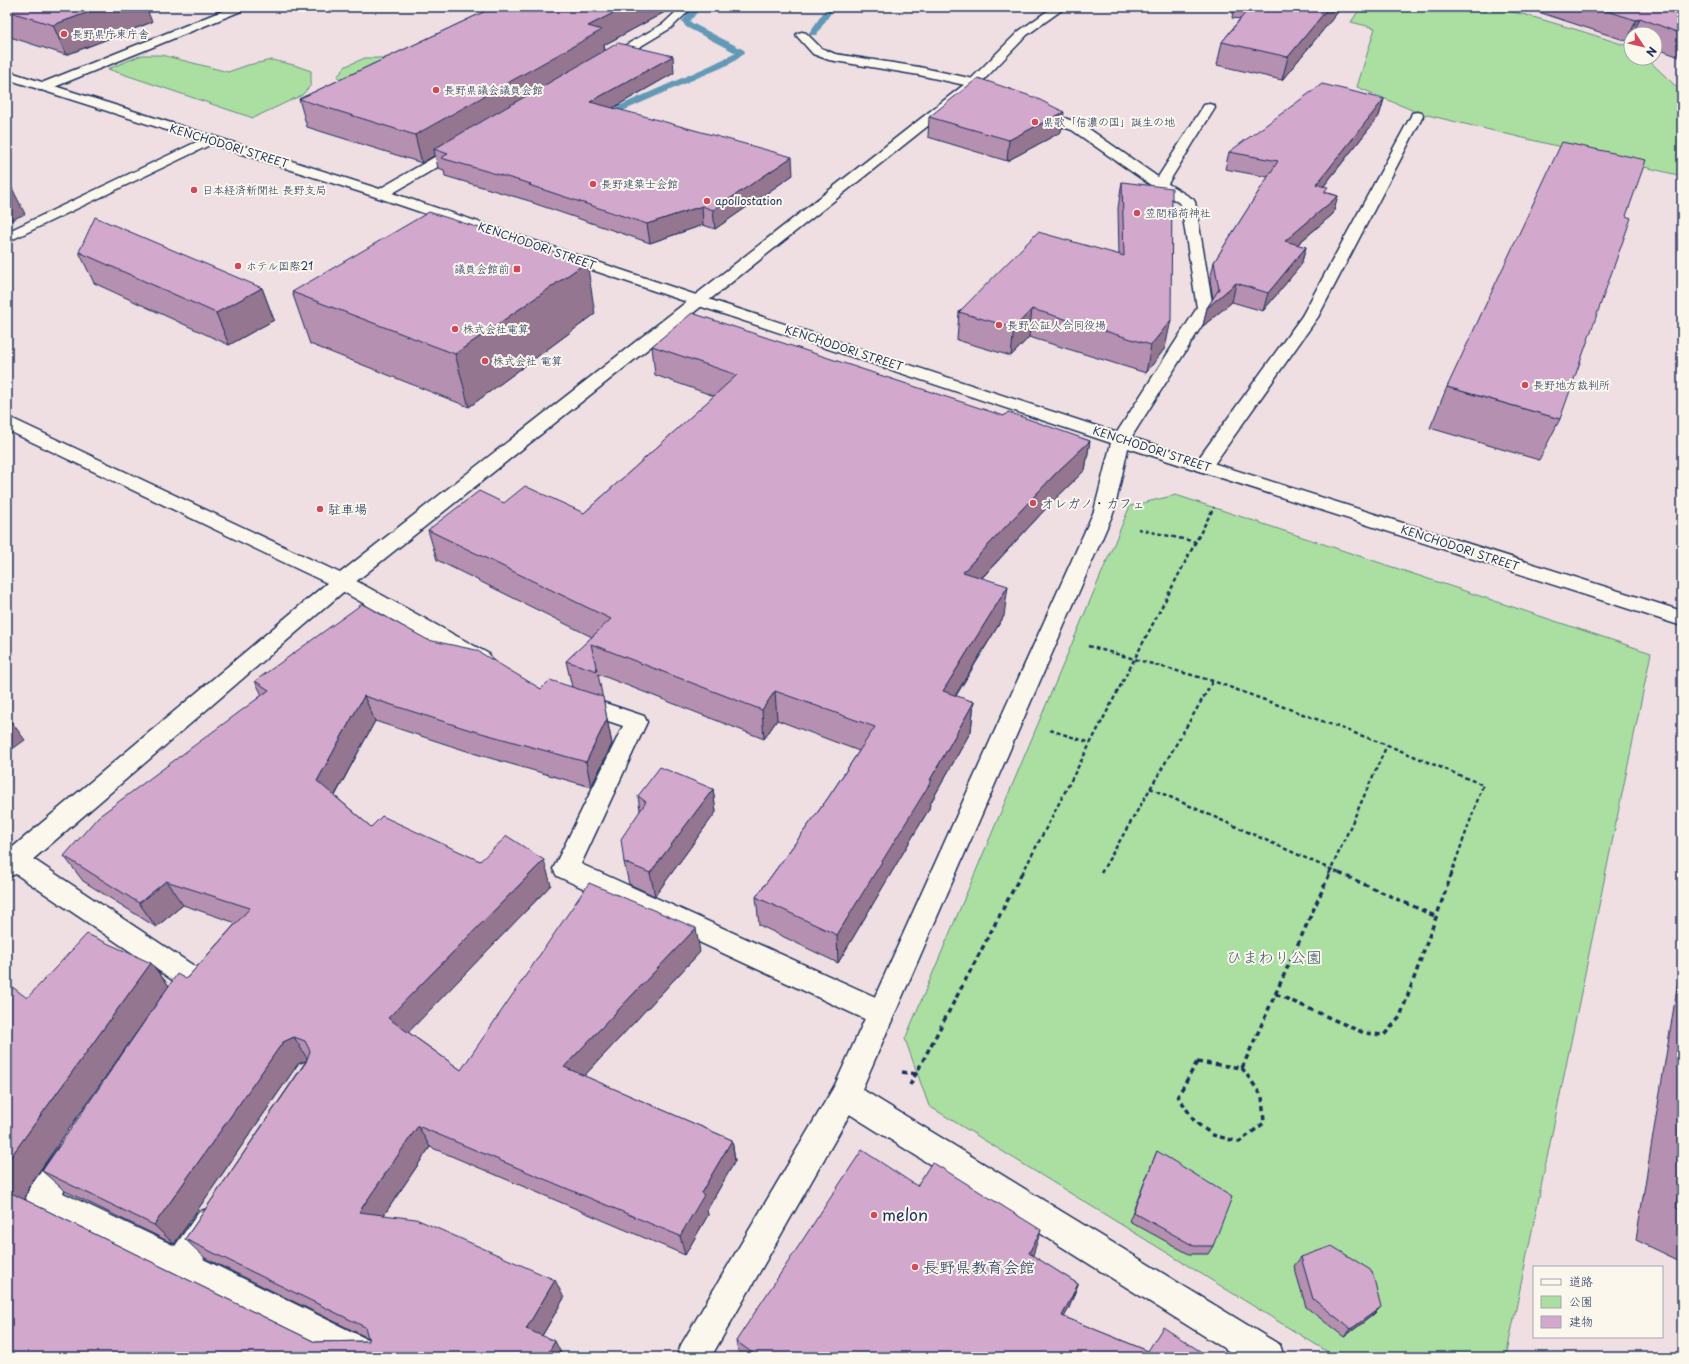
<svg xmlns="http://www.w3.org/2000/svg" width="1689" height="1364" font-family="'Playpen Sans','Klee One',sans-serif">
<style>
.green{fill:#abdfa1;stroke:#638780}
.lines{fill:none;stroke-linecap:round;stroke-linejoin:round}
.stream{fill:#6299b6;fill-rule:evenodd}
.lane-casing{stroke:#1b2f5e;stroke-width:3}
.street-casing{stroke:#1b2f5e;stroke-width:3}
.secondary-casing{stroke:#1b2f5e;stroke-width:3}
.path-far1{stroke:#1b2f5e;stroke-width:2.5;stroke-dasharray:4 3;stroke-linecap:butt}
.path{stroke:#1b2f5e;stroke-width:3.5;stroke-dasharray:5 4;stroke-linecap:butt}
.lane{fill:#fbf7ec;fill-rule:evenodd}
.street{fill:#fbf7ec;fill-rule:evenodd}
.secondary{fill:#fbf7ec;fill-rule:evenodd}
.wall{fill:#b590b0;stroke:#1b2f5e}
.shaded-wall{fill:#947690;stroke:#1b2f5e}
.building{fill:#d3a8cd;stroke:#1b2f5e}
.poi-dot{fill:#d1495b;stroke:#fbf7ec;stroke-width:1.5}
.labels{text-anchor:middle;stroke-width:4;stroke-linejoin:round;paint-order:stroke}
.far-poi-label{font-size:11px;fill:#1b2f5e;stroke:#fbf7ec;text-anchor:start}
.far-street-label{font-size:11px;fill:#1b2f5e;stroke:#fbf7ec}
.poi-label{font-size:13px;fill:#1b2f5e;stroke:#fbf7ec;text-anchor:start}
.near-park-label{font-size:16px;fill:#3f5b6f;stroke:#fbf7ec}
.near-poi-label{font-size:16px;fill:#1b2f5e;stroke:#fbf7ec;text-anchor:start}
</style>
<rect width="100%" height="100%" fill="#efdfe3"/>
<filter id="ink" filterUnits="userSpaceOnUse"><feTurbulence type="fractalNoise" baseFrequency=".025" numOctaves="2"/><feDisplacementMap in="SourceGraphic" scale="8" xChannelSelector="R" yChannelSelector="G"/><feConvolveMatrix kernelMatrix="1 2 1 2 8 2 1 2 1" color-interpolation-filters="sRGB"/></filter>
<g filter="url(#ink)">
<g class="green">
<polygon points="1361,7 1487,7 1526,15 1581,31 1631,47 1631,58 1646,58 1682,92 1682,176 1419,113 1357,87 1375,28 1351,22"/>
<polygon points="142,55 162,55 228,72 248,65 272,60 294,65 311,71 311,85 302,95 253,118 108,69"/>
<polygon points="365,58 386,58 345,81 337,77 346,66"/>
<polygon points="1176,495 1651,653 1506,1357 1336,1357 929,1106 905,1039 1130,506"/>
</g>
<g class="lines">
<g class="stream">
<path d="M694 7H702L690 21 692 23 744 50 745 52C736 64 711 72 697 78 666 92 634 106 602 120H596L594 118 596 116 709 66 736 53 686 27 682 21Z"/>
<polygon points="827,7 835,7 816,35 810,35 809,33"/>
</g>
<g class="lane-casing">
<g id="lane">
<polygon points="802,32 806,33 821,48 835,54 919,67 978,80 980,83 978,86 974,87 919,75 829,60 813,54 796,35 798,33"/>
<polygon points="1209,104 1214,105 1215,108 1167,185 1165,188 1160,189 1155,188 1153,185 1204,105"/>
<polygon points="1417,112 1422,113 1423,116 1318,317 1210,470 1203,472 1196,470 1194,466 1196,462 1302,316 1411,116 1412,113"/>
<polygon points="342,575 349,577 489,654 492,660 489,666 481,668 473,666 335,587 332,582 335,577"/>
<polygon points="578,694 644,716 647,722 581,864 891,1004 895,1013 891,1022 881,1025 871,1022 557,876 553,869 623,726 570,708 567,702 570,696"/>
<polygon points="15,850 24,853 200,970 204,978 186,1010 176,1013 166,1010 162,1001 174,981 7,868 7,852"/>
<polygon points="70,1141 80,1146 85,1156 80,1166 63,1193 175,1246 199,1212 210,1208 221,1212 225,1223 221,1234 203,1259 379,1345 383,1357 332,1357 30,1209 26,1198 30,1187 60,1146"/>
</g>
</g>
<g class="street-casing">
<g id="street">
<polygon points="232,7 248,7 246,9 47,90 39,90 37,87 39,84"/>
<polygon points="675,7 692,8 671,28 611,64 603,64 601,61 603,58 663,24 678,10"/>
<polygon points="1053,7 1066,7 1027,35 978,86 349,587 16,874 7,877 7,852 327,583 7,430 7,418 13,419 340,573 970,80 1019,31"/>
<polygon points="1034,108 1082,124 1165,182 1193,199 1195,202 1213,308 1127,444 1121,445 1115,444 1112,440 1197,308 1181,204 1155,188 1072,130 1029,115 1028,112 1029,109"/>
<polygon points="209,136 214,137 216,140 214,143 7,242 7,232"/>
<polygon points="462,143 467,144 469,147 467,150 386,197 381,198 376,197 374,194 376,191 457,144"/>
<polygon points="845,1081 855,1085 1280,1345 1284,1357 1238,1357 835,1105 831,1095 835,1085"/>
</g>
</g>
<g class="secondary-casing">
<polygon id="secondary" points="7,71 386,191 705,298 1127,436 1682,611 1682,626 1128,448 1114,511 855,1105 711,1357 677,1357 681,1345 835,1085 1094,511 1111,443 693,304 376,197 7,79"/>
</g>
<g class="path-far1">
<polyline points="1138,529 1196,542"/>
<polyline points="1088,646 1213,681 1387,745 1483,785 1451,874"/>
<polyline points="1050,730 1091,743"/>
<polyline points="1150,788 1341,874"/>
<polyline points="1101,873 1213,681"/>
<polyline points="1022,874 1214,507"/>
<polyline points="1329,874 1387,745"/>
</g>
<g class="path">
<polyline points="1339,873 1437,917"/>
<polyline points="1276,994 1364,1033 1384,1035 1400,1017 1452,873"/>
<polygon points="1197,1062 1242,1068 1262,1096 1264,1123 1239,1142 1213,1135 1195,1122 1178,1096"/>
<polyline points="1242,1068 1330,873"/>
<polyline points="902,1072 917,1074"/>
<polyline points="910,1085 1022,873"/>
</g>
<use href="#lane" class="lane"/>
<use href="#street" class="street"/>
<use href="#secondary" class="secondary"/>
</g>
<g class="wall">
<polygon points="7,7 152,22 66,55 7,36"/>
<polygon points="482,7 674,7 604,45 605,50 674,73 613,108 793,175 715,229 703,225 650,243 533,203 533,202 445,176 444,170 438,168 435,155 422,163 307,127 299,99 490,9"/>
<polygon points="1234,7 1342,7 1282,80 1217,65 1222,42 1240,19 1232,18"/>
<polygon points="1523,7 1682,7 1682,58 1655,48 1655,34 1631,34 1631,39 1627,41"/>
<polygon points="1384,99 1379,116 1324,186 1326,192 1338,196 1333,214 1297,245 1306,247 1301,265 1263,311 1232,302 1203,326 1207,308 1213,299 1210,280 1214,262 1268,177 1225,169 1229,152"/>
<polygon points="929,117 1061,132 1007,161 928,137"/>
<polygon points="1122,182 1165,348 1146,373 1029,337 1011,356 957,340 959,312 1119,254 1118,208"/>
<polygon points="79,252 262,288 274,320 229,345 94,283"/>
<polygon points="292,292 595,314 469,407 310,344"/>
<polygon points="652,346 1004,416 1090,441 1085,470 1053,501 982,578 1004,616 956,696 974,702 971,731 930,804 929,809 838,963 759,925 756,897 828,798 859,751 777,720 764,739 598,674 612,744 591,787 476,754 375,721 335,796 371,827 480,861 551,885 408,1032 461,1070 700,952 584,1076 732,1140 735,1161 707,1210 708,1215 685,1255 430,1147 384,1215 564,1298 542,1336 7,1357 27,998 151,963 169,986 29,1186 25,1199 25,1200 315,1342 369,1341 368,1338 205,1258 185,1239 306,1061 298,1064 174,1244 65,1191 42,1171 186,979 236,923 183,905 156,927 83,881 64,856 262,695 255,681 428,640 541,689 572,687 566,661 592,637 437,560 428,530 504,503 584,513 714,396 655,375"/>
<polygon points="1447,387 1560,419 1539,460 1430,428"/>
<polygon points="713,789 716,812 655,896 629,884 624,862 640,810 638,796"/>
<polygon points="1682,957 1682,1262 1636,1240"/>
<polygon points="1157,1151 1213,1246 1208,1254 1189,1254 1129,1221"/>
<polygon points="917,1186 1033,1256 1078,1284 1069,1308 1064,1317 1148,1351 1209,1357 739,1357 736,1341"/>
<polygon points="1301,1257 1373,1315 1344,1337 1306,1307 1294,1266"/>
</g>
<g class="shaded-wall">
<polygon points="103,7 146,7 152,22 66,55 53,25"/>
<polygon points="625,7 674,7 604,45 605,56 434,149 435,155 422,163 415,135 588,26"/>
<polygon points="1329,7 1342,7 1282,80 1288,57"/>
<polygon points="1640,18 1633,34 1631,34 1631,39 1627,41 1636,20"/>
<polygon points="673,56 674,73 592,120 590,102"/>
<polygon points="1384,99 1379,116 1311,202 1316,185"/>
<polygon points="1064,112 1061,132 1007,161 1009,140"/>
<polygon points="792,157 793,175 715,229 713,210"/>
<polygon points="7,178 25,214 7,222"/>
<polygon points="1338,196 1333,214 1280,259 1285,241"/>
<polygon points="702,206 703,225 650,243 647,224"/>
<polygon points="1306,247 1301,265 1263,311 1268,293"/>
<polygon points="587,262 595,314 469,407 455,354"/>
<polygon points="1236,283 1232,302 1203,326 1207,308"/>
<polygon points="262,288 274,320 229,345 216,313"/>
<polygon points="1032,309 1029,337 1011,356 1014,328"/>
<polygon points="1171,320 1165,348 1146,373 1151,345"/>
<polygon points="1090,441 1085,470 1053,501 960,601 963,572 1057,472"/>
<polygon points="1008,586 1004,616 940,720 943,691"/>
<polygon points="775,691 777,720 764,739 762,710"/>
<polygon points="364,696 375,721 329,806 317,781"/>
<polygon points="974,702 971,731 930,804 929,809 838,963 837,935 930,780"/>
<polygon points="8,717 25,740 7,753 7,718"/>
<polygon points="607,719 612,744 591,787 586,762"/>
<polygon points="713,789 716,812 655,896 650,873"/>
<polygon points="544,860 551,885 400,1041 388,1018"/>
<polygon points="166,881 183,905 156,927 139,903"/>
<polygon points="696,928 700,952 572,1089 564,1067"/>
<polygon points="151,963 169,986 29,1186 25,1199 29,1210 7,1192 7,1162"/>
<polygon points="294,1037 308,1060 298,1064 174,1244 154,1225 283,1042"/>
<polygon points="418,1126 430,1147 373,1231 359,1212"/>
<polygon points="732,1140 735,1161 707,1210 708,1215 685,1255 680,1236 701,1193"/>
<polygon points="1041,1230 1033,1255 1022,1278 1029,1253"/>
<polygon points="555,1280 564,1298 536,1346 526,1329"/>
<polygon points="1078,1284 1069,1308 1053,1338 1062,1316"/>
<polygon points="1381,1307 1373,1315 1344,1337 1351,1329"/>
<polygon points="555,1341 563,1357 546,1357"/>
</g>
<g class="building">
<polygon points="7,7 103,7 53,25 7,11"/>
<polygon points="494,7 625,7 588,26 602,30 415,135 299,99"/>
<polygon points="1250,7 1329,7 1288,57 1222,42"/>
<polygon points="1594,7 1682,7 1682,34 1640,18 1636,20"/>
<polygon points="618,43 673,56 590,102 640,115 792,157 713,210 702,206 647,224 529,185 531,184 441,158 448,154 434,149"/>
<polygon points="978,78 1036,98 1064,112 1009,140 929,117"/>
<polygon points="1322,84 1384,99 1316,185 1328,187 1324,192 1338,196 1285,241 1306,247 1268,293 1236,283 1207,308 1219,289 1214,262 1278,161 1229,152"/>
<polygon points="1562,142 1646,160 1626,216 1631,218 1560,419 1447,387"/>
<polygon points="1122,182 1172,188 1171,320 1151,345 1032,309 1014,328 959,312 1038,232 1124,256"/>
<polygon points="429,212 587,262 455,354 292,292"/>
<polygon points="95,217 262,288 216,313 79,252"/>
<polygon points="692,313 1004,416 1008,412 1090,441 1057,472 963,572 1008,586 943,691 974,702 930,780 932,780 837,935 756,897 828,798 875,727 775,691 762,710 591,644 597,671 566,661 611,619 428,530 479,491 504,503 525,486 584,513 737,375 652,346"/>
<polygon points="362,604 428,640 476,650 541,689 550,680 603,697 607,719 586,762 467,729 364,696 317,781 371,827 382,816 480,861 507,836 544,860 388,1018 461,1070 589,883 696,928 564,1067 732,1140 701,1193 704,1195 680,1236 418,1126 359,1212 416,1219 555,1280 526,1329 555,1341 546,1357 7,1357 7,1191 315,1342 369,1341 365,1327 185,1239 306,1062 310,1051 305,1041 294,1037 283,1042 154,1225 42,1171 177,974 186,979 250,908 166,881 139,903 64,856 98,817 269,690 255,681"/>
<polygon points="660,767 713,789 650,873 624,862 621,839 646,802 638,796"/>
<polygon points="87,934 151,963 7,1162 7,983 27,998"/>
<polygon points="862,1150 917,1186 932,1162 1041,1230 1029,1253 1078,1284 1062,1316 1148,1351 1163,1327 1209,1357 758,1357 736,1341"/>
<polygon points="1157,1151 1232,1197 1213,1246 1194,1246 1133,1212"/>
<polygon points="1682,1168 1682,1210 1676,1208"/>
<polygon points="1332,1246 1372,1271 1381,1307 1351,1329 1313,1299 1301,1257"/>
</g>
</g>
<g class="poi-dot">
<circle cx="64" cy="34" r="4"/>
<circle cx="436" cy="90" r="4"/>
<circle cx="1035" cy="122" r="4"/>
<circle cx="593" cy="184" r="4"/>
<circle cx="194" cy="190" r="4"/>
<circle cx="707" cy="201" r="4"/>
<circle cx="1137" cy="213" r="4"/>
<circle cx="238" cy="266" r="4"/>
<rect x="513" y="265" width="8" height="8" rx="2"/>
<circle cx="999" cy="325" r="4"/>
<circle cx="455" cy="329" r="4"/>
<circle cx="485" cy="361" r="4"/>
<circle cx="1525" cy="385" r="4"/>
<circle cx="1033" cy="503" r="4"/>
<circle cx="320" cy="509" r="4"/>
<circle cx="874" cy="1215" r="4"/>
<circle cx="915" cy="1267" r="4"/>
</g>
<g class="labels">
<g class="far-poi-label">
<text x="72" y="38">長野県庁東庁舎</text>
<text x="444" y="94">長野県議会議員会館</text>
<text x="1043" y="126">県歌「信濃の国」誕生の地</text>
<text x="601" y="188">長野建築士会館</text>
<text x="202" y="194">日本経済新聞社 長野支局</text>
<text x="715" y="205">apollostation</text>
<text x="1145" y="217">笠間稲荷神社</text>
<text x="246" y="270">ホテル国際21</text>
<text x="509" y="273" text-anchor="end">議員会館前</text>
<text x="1007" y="329">長野公証人合同役場</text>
<text x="463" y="333">株式会社電算</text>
<text x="493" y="365">株式会社 電算</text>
<text x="1533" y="389">長野地方裁判所</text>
</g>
<g class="far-street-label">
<text transform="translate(229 146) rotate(17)" y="4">KENCHODORI STREET</text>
<text transform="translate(537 246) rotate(19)" y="4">KENCHODORI STREET</text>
<text transform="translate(844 348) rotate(18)" y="4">KENCHODORI STREET</text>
<text transform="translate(1152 449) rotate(18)" y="4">KENCHODORI STREET</text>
<text transform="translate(1460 548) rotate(18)" y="4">KENCHODORI STREET</text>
</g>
<g class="poi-label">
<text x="1041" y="508">オレガノ・カフェ</text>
<text x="328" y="514">駐車場</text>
</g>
<g class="near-park-label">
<text x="1274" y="963">ひまわり公園</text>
</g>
<g class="near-poi-label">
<text x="882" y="1221">melon</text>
<text x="923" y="1273">長野県教育会館</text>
</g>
</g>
<rect width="1689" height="1364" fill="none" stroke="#fbf7ec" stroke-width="24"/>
<rect x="12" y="12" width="1665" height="1340" fill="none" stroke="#1b2f5e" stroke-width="1.5" filter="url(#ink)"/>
<rect x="1533" y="1266" width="130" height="72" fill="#fbf7ec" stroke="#a1a7b3"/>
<rect x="1541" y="1279" width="20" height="6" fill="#fbf7ec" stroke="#a1a7b3"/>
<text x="1569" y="1286" font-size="12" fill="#1b2f5e">道路</text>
<rect x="1541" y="1296" width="20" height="12" fill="#abdfa1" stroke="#a1a7b3"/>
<text x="1569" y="1306" font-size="12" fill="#1b2f5e">公園</text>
<rect x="1541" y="1316" width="20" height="12" fill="#d3a8cd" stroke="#a1a7b3"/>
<text x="1569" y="1326" font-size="12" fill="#1b2f5e">建物</text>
<g transform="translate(1643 46) rotate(125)"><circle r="19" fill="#fbf7ec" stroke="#a1a7b3"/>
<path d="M0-3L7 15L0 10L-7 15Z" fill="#d1495b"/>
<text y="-6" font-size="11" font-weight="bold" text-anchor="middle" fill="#1b2f5e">N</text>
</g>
</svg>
